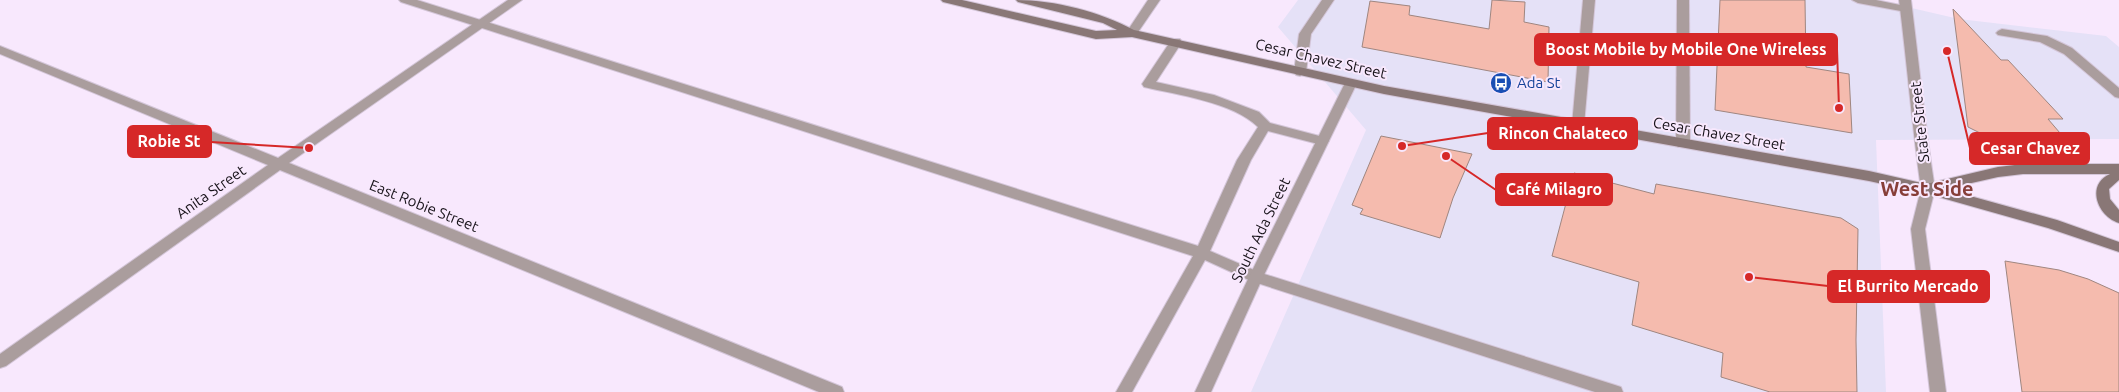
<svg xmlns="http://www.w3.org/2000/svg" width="2119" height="392" font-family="Ubuntu,sans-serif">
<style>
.commercial{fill:#e5e1f7}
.building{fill:#f5bbae;stroke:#9f8680}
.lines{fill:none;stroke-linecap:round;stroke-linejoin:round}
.service-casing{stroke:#d4c6d9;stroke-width:2}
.minor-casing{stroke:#d4c6d9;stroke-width:2}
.tertiary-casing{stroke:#d4c6d9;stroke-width:2}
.secondary-casing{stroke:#d4c6d9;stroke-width:2}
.service{fill:#aa9d9d;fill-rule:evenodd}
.minor{fill:#aa9d9d;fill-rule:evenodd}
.tertiary{fill:#aa9d9d;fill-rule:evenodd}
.secondary{fill:#897776;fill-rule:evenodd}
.labels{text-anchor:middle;stroke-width:4;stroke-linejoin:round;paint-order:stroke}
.street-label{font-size:15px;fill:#171219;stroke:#f8e8fd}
.transit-label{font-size:15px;fill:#164399;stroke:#f8e8fd;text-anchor:start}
.district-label{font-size:20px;font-weight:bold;fill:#873e39;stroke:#f8e8fd}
.leader{fill:none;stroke:#d62828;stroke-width:2}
.callout-dot{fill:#d62828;stroke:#f8e8fd;stroke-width:2}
.callout{fill:#d62828;stroke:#d62828;stroke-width:2}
.callout-label{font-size:16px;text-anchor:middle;font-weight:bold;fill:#fff}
</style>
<rect width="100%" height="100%" fill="#f8e8fd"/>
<polygon class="commercial" points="1298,0 1877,0 1959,19 2106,36 2119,47 2119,139 1876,140 1886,392 1251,392 1366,130 1278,27"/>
<g class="building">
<polygon points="1492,0 1525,2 1524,22 1549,27 1548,82 1362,47 1370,1 1410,6 1409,15 1489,29"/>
<polygon points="1720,0 1805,0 1806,67 1849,74 1852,133 1715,110"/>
<polygon points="1953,9 2001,60 2008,60 2063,119 2048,119 2060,133 1982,134 1968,127"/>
<polygon points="1381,136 1472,154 1453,198 1440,238 1360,214 1363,209 1352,205"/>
<polygon points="1574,173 1654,194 1656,184 1841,218 1858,229 1856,340 1857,392 1770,392 1721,377 1723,353 1632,325 1639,282 1552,256"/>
<polygon points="2005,261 2059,270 2088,279 2119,293 2119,392 2022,392"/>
</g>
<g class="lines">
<g class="service-casing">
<g id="service">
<path d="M399 0H417L1198 246 1237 160 1258 127C1233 102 1177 95 1144 87L1142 84 1172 39H1180L1182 42 1156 82 1214 95 1259 112 1270 123 1327 138 1329 141 1322 145 1268 131 1251 160 1210 251 1261 273 1615 385 1621 387 1623 392H1595L1251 281 1205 260 1132 392H1116L1193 256 401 2Z"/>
<polygon points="1148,0 1160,0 1136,35 1128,35 1126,33"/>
<polygon points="1322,0 1334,0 1311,34 1306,72 1300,76 1296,75 1294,72 1299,34"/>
<polygon points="1583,0 1595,0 1584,125 1578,129 1572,125"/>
<polygon points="1677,0 1689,0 1690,144 1688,147 1678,147 1676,144"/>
<polygon points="1852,0 1876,0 1910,7 1912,9 1906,12 1858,3"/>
<polygon points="2002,29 2047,36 2072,48 2119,88 2119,98 2115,97 2064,54 2040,42 1998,35 1996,33 1998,31"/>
</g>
</g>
<g class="minor-casing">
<g id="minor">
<polygon points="508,0 522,0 289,163 842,387 844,392 819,392 280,170 6,366 0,368 0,354 268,165 0,54 0,46 278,158"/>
<polygon points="1351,79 1357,83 1263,277 1211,392 1195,392 1249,277 1345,83"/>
<polygon points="1928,184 1933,186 1935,189 1925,229 1946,392 1930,392 1911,229 1921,189 1923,186"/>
</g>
</g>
<g class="tertiary-casing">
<path id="tertiary" d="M1899 0H1911C1919 63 1925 126 1935 189L1933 192H1923L1921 189C1912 126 1907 63 1899 0Z"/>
</g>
<g class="secondary-casing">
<path id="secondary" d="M941 0H962L1096 31 1117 30 1103 23 1018 2 1016 0C1055 0 1100 12 1134 30L1384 86 1869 171 1926 184 1998 167 2023 164H2119V180L2109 189 2110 199 2119 210V223C2098 217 2085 185 2110 174H2023L1998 177 1945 189 2057 220 2119 242V252L2048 228 1928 194 1869 181 1384 94 1132 37 1096 39 943 2Z"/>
</g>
<use href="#service" class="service"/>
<use href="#minor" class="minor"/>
<use href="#tertiary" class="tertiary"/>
<use href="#secondary" class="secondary"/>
</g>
<defs>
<g id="bus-disc" transform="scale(1.125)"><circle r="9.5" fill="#1a4fb4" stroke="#f8e8fd"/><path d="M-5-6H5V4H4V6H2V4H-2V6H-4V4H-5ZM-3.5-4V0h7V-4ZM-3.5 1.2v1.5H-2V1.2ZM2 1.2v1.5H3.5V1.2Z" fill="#fff"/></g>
</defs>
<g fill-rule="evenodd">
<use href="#bus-disc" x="1501" y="83"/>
</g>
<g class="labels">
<g class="street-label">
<text transform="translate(1321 59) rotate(13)" y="5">Cesar Chavez Street</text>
<text transform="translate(1920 122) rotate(-96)" y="5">State Street</text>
<text transform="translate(1719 134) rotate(10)" y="5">Cesar Chavez Street</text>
<text transform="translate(211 192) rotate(-35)" y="5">Anita Street</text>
<text transform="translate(424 206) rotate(22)" y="5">East Robie Street</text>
<text transform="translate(1261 230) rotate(-64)" y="5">South Ada Street</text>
</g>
<g class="transit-label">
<text x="1517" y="88">Ada St</text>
</g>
<g class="district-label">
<text x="1927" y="196">West Side</text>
</g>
</g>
<path class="leader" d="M1839 108L1837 49M1402 146L1488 133M309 148L211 142M1947 51L1970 148M1446 156L1496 190M1749 277L1828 286"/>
<g class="callout-dot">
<circle cx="1839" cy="108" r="5"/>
<circle cx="1402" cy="146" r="5"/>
<circle cx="309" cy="148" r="5"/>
<circle cx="1947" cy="51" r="5"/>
<circle cx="1446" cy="156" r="5"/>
<circle cx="1749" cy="277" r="5"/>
</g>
<g class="callout">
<rect x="1535" y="34" width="302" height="31" rx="5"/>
<rect x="1488" y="118" width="149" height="31" rx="5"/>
<rect x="128" y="126" width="83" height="31" rx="5"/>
<rect x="1970" y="133" width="119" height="31" rx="5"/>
<rect x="1496" y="174" width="116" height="31" rx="5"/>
<rect x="1828" y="271" width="161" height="31" rx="5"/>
</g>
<g class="callout-label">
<text x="1686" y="55">Boost Mobile by Mobile One Wireless</text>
<text x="1563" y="139">Rincon Chalateco</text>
<text x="169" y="147">Robie St</text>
<text x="2030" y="154">Cesar Chavez</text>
<text x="1554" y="195">Café Milagro</text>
<text x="1908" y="292">El Burrito Mercado</text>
</g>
</svg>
